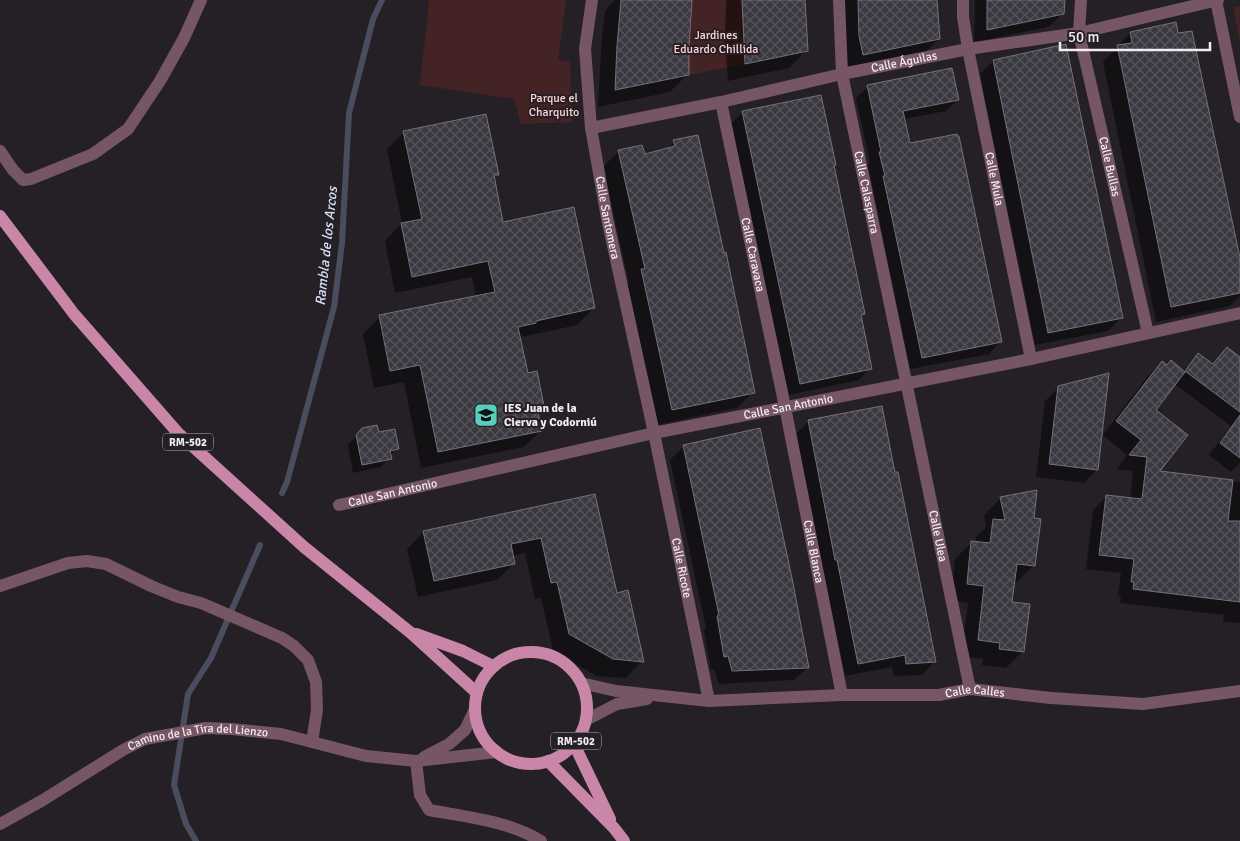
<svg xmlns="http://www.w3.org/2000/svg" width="1240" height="841" font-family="Signika,sans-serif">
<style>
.park{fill:#442325}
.shadow{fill:#0007}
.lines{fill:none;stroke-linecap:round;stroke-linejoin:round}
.stream{stroke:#4a4d5f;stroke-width:6}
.building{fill:url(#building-cross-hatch);stroke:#73717a}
.minor{stroke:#765565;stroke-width:12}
.primary{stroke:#ca86a8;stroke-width:12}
.labels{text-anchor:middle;stroke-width:4;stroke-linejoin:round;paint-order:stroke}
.shield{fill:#252026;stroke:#b4b0b4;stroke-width:1}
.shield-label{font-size:11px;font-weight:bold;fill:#f1edf1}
.park-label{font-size:12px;fill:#fed3d4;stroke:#252026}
.street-label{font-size:12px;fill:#f1edf1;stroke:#252026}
.poi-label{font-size:12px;font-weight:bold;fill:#f1edf1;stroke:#252026;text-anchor:start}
.water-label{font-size:14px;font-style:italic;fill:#d6e0f6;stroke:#252026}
</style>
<defs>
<pattern id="building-cross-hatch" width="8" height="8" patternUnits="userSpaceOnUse" patternTransform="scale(1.25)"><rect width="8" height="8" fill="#3a3840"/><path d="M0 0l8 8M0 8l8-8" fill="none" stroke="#57555c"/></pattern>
</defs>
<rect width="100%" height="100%" fill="#252026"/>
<g class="park">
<polygon points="429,0 566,0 558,60 570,62 572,122 521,124 514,99 420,85"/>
<polygon points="692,0 742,0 745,64 689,75 689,46"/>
<polygon points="1240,6 1240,42 1233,7"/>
</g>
<g class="shadow">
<polygon points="615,0 691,0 687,46 688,74 670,92 598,107 602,35 605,11"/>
<polygon points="726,0 805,0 806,50 789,68 728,81 725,40"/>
<polygon points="841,0 936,0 939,39 921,56 845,72"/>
<polygon points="975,0 1064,0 1063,13 1049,27 974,42"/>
<polygon points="1130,33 1240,264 1240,296 1230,306 1156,322 1103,62"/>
<polygon points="1066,46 1122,317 1108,331 1035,345 980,74 993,61"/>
<polygon points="868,87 958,99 946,111 904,119 909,145 1000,342 989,354 910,369 868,165 870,163 856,98"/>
<polygon points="743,112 833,166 864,314 860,318 870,368 859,380 789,395 731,124"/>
<polygon points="404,132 497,174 494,178 502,224 594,308 577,325 521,337 520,338 527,375 543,405 537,411 541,430 524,447 421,468 404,382 374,388 363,334 380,317 476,297 472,277 395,293 385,241 402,223 387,149"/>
<polygon points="674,142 753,392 737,408 656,425 626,286 629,283 603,167 619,151 644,155 666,150"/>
<polygon points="1227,349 1240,359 1240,463 1231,472 1209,455 1231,426 1175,384 1154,410 1158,472 1240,482 1240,623 1223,622 1224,615 1120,603 1121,596 1118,596 1121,573 1086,569 1093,510 1107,496 1130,499 1133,471 1117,469 1127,455 1103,435 1148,376 1162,362 1166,366 1182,372 1198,355 1212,365"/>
<polygon points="1059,387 1097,469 1084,483 1036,477 1045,401"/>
<polygon points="809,421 934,662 922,675 894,676 892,667 845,676 824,572 822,572 796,434"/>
<polygon points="363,429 378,434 397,448 381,467 353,473 348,445"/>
<polygon points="684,446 808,667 794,680 719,684 714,669 711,670 704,630 706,628 670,460"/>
<polygon points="594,495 616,594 642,661 626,678 596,676 553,650 541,598 535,599 525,553 512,556 514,563 497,580 418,597 407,549 424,532"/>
<polygon points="1001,498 1032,519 1033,566 1017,582 1014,582 1011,603 1023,651 1006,668 982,665 983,659 961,656 968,603 951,600 955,559 972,542 976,542 976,537 986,527 984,515"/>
</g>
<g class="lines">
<g class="stream">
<polyline points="282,493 287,482 334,307 342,243 349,113 373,19 382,0"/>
<polyline points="196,841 186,824 174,785 188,694 211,658 260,545"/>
</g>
</g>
<g class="building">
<polygon points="621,0 692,0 689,46 689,75 615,90 617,46"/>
<polygon points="742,0 805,0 808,51 745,64"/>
<polygon points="858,0 937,0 940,39 863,55 859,36"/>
<polygon points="987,0 1065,0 1064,14 987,30"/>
<polygon points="1176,22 1178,33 1192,31 1240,258 1240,293 1171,307 1117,45 1132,43 1130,32"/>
<polygon points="1066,44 1123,318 1048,333 993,60"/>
<polygon points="952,68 959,100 903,111 910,143 957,134 957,136 959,136 1002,342 922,358 883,176 885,176 879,152 881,152 867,85"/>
<polygon points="821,95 836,165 834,165 865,314 861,315 872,369 800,384 742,111"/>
<polygon points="486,114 499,175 494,175 503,222 574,207 595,308 536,321 536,323 518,327 528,373 537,371 544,406 537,407 542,431 438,452 420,365 390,371 379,315 495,292 488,261 412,277 401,223 422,219 403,131"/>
<polygon points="698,135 724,253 726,252 755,393 672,410 641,269 645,269 618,150 642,145 645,154 675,146 673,140"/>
<polygon points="1227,347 1240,357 1240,412 1185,371 1198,353 1213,364"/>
<polygon points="1171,360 1185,372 1156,410 1188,435 1160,471 1233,480 1228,521 1240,521 1240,602 1133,589 1134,582 1131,582 1134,559 1099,555 1106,495 1142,499 1147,457 1129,455 1141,440 1116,421 1162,361 1167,365"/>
<polygon points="1109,373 1098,470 1049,464 1058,386"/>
<polygon points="882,406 893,463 895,472 898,472 936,662 906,664 905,655 858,664 837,560 835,560 808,420"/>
<polygon points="1240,415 1240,458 1220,443"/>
<polygon points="377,425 379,432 395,429 399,449 390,451 392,459 362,465 356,435 362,428"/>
<polygon points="760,428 793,583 809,668 732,671 728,656 724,657 717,616 719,615 683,445"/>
<polygon points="1037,490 1034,518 1041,519 1035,566 1017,564 1012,602 1030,604 1024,652 999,649 1000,643 978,640 984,586 967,584 971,541 990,543 993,519 1005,520 1000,497"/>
<polygon points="595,494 617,593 628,590 644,662 613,659 569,634 557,582 551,583 541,538 511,544 515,564 434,581 423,531"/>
</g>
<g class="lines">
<g class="minor">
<path id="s1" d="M592 0 585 49 591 128 607 218 654 433 709 701"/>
<path id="s2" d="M839 0 842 74 970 689"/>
<path id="s3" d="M963 0V17L968 49 1031 359"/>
<path id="s4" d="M1081 0 1079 33 1148 333"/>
<polyline points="1216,0 1240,117"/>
<path id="s5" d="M721 102 785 407 842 695"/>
<path id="s6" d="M591 128 721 102 842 74 968 49 1079 33 1218 0"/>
<polyline points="0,151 13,170 23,180 31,179 93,154 128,129 160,81 184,38 201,0"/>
<path id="s7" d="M339 505 654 433 1031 359 1240 313"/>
<polyline points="0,586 68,563 87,561 106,564 151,586 178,597 201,603 282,638 294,646 308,660 316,682 317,710 312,742"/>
<path id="s8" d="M581 683 616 691 709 701 842 695H939L970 689 1051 698 1143 704 1240 691"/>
<polyline points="586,720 617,704 647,699"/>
<polyline points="424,757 449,744 465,730 475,709"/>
<path d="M416 761 420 795 429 810C466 817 509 821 541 841"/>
<path id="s9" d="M0 824 43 800 123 750 145 739 206 728 232 729 281 734 366 756 416 761 497 752"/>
</g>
<g class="primary">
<polyline points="0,216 74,314 178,433 304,547 411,633 477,693"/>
<polyline points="416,634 463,651 493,666"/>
<circle cx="531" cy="708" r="56"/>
<polyline points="574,744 610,819"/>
<polyline points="548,761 614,828 624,841"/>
</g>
</g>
<defs>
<g id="school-square" transform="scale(1.25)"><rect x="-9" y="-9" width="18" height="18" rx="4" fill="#58cec0" stroke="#252026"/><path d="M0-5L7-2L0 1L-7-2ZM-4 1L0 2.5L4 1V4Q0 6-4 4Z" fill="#111"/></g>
</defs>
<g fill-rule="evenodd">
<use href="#school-square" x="486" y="415"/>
</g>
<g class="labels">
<g class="shield">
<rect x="163" y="433.5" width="50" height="17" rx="4"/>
<rect x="551" y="732.5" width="50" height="17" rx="4"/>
</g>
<g class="shield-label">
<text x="188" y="446">RM-502</text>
<text x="576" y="745">RM-502</text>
</g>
<g class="park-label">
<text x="716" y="39">Jardines<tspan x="716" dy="14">Eduardo Chillida</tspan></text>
<text x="554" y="102">Parque el<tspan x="554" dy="14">Charquito</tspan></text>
</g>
<g class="street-label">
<text dy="4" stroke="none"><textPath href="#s6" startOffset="320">Calle Águilas</textPath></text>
<text dy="4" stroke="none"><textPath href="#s4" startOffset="170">Calle Bullas</textPath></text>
<text dy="4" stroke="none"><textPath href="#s3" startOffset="182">Calle Mula</textPath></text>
<text dy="4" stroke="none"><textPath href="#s2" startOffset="195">Calle Calasparra</textPath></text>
<text dy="4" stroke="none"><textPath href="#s1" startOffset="220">Calle Santomera</textPath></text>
<text dy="4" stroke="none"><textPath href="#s5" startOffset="156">Calle Caravaca</textPath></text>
<text dy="4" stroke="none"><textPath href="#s7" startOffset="460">Calle San Antonio</textPath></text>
<text dy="4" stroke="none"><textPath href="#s7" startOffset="55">Calle San Antonio</textPath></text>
<text dy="4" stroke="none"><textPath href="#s2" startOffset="546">Calle Ulea</textPath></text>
<text dy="4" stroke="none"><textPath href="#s5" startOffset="459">Calle Blanca</textPath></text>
<text dy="4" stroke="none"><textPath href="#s1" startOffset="578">Calle Ricote</textPath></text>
<text dy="4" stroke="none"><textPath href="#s8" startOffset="396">Calle Calles</textPath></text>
<text dy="4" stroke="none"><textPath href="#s9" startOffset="221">Camino de la Tira del Lienzo</textPath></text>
</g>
<g class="poi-label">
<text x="504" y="412">IES Juan de la<tspan x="504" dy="14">Cierva y Codorniú</tspan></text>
</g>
<g class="water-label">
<text transform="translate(326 246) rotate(-84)" y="5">Rambla de los Arcos</text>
</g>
</g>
<path d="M1060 42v8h150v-8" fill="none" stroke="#f1edf1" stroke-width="2.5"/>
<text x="1068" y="42" font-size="15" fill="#f1edf1" stroke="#252026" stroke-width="4" paint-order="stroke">50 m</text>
</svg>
